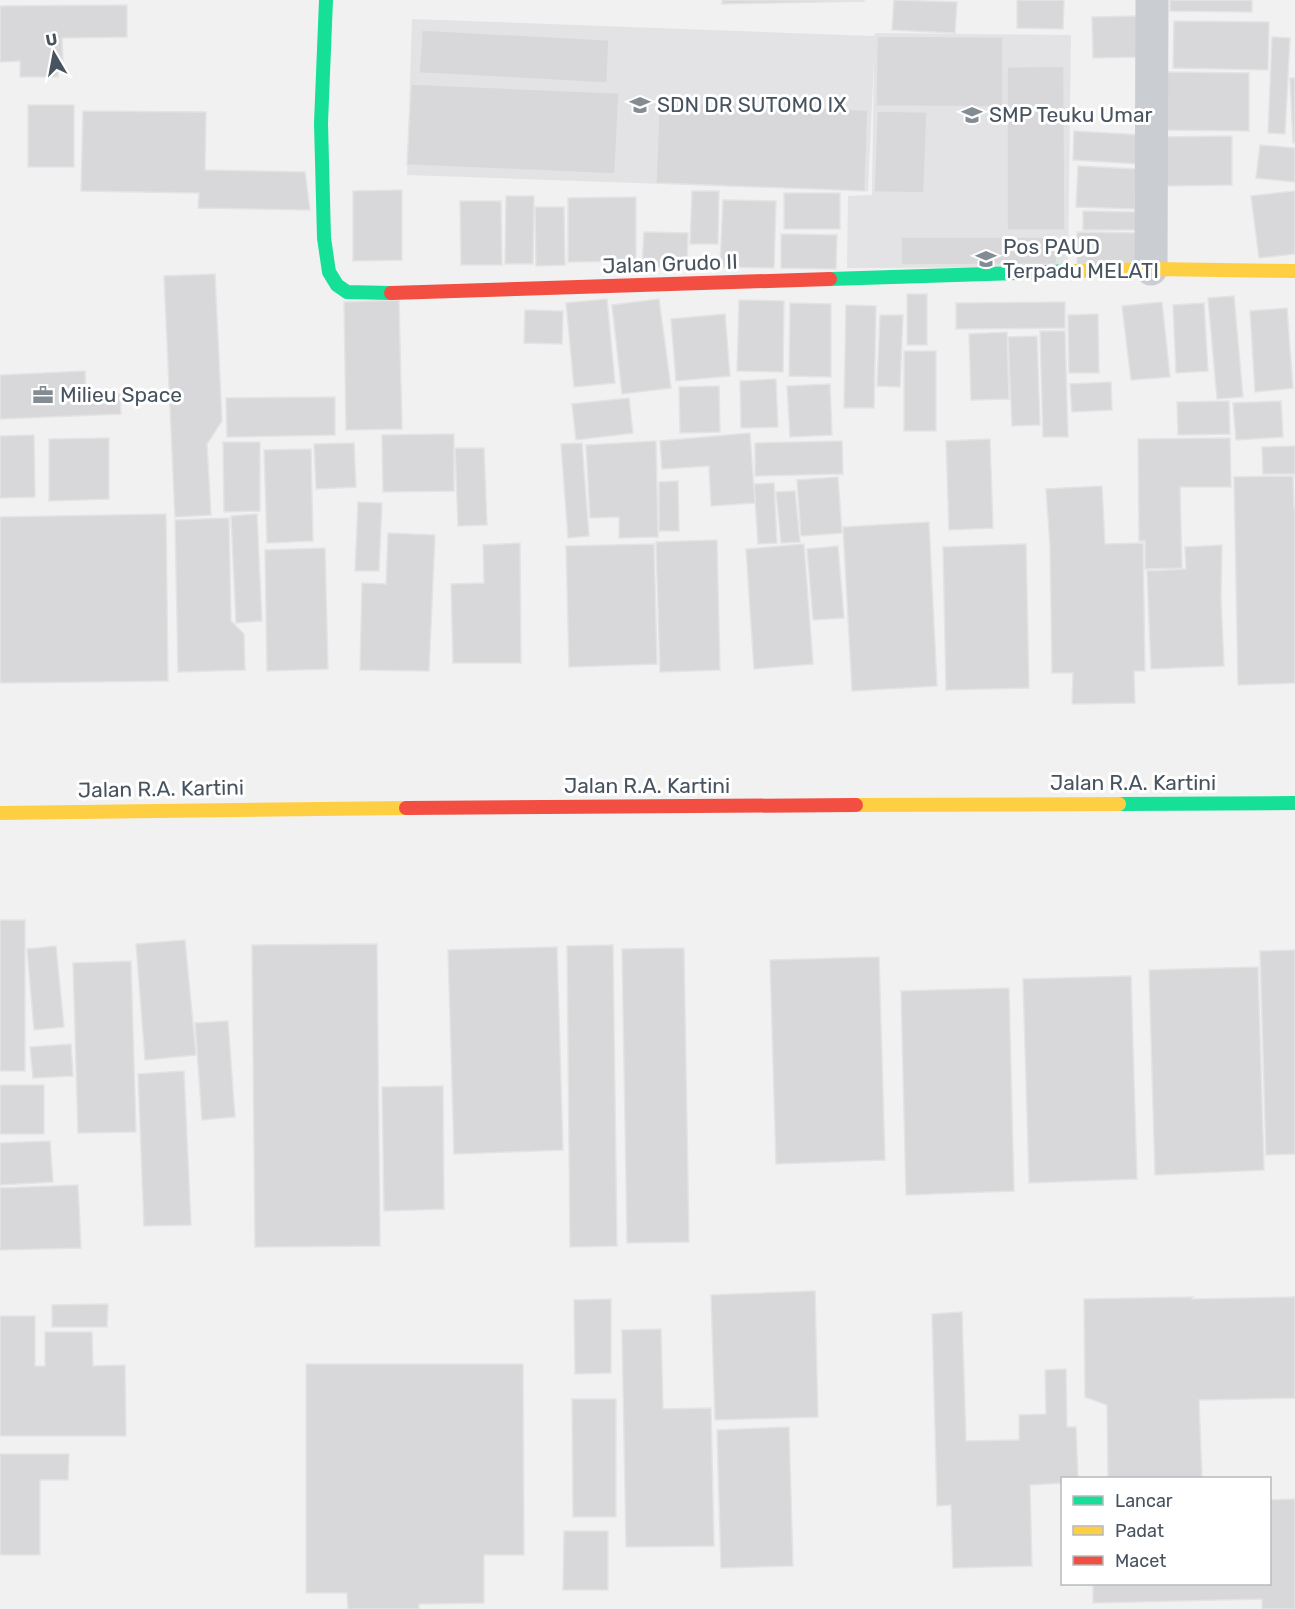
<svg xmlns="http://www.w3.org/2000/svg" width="1295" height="1609" font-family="Rubik,sans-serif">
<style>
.education{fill:#e3e2e4}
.building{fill:#d8d8da;stroke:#e3e3e4;stroke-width:1.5}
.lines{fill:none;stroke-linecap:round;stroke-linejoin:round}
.street{stroke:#cacdd1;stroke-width:33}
.fast{stroke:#16e098;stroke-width:14}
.slow{stroke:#ffcf43;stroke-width:14}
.jam{stroke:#f24e42;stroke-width:14}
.labels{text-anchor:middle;stroke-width:6;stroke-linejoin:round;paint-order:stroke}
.poi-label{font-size:21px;fill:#475460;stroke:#fff;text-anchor:start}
.street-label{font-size:21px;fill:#475460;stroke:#fff}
</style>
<rect width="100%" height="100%" fill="#f2f1f1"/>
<polygon class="education" points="412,19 874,36 875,33 1071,35 1068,267 847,268 848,196 872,195 874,58 868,191 407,175"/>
<g class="building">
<polygon points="722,0 864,0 864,1 722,4"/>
<polygon points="894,0 957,2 955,33 892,30"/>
<polygon points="1017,0 1064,0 1063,29 1017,28"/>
<polygon points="1170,0 1252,0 1252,12 1170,11"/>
<polygon points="127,5 127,37 62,38 63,61 59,61 58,77 20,77 20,61 0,62 0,6"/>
<polygon points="1138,16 1140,57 1093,58 1092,17"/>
<polygon points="1174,21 1269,22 1268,70 1173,68"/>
<polygon points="422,30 609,40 607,83 419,73"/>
<polygon points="877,36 1003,37 1003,107 876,106"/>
<polygon points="1272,37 1290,38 1285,134 1268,133"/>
<polygon points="1064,66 1065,230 1007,230 1007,67"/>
<polygon points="1165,72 1249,73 1249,131 1164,130"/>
<polygon points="1290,78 1295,78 1295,142 1293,143"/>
<polygon points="411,84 619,93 615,174 407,165"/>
<polygon points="659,102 868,110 865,191 656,183"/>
<rect x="28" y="105" width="46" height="62"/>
<polygon points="83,111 206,112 205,170 305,172 310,210 198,208 199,193 81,191"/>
<polygon points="877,111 927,112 924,193 874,192"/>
<polygon points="1074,131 1142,135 1140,164 1073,160"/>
<polygon points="1232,136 1232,185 1166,186 1165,137"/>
<polygon points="1260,145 1295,148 1295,182 1256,178"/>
<polygon points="1078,166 1136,169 1135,209 1076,207"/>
<polygon points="402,190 402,260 353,261 353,191"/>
<polygon points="692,191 719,191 718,244 690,244"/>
<polygon points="1295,191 1295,254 1259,258 1251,196"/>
<rect x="784" y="193" width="56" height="36"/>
<polygon points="506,196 534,196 533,264 505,264"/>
<polygon points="636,197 636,261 568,262 568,198"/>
<polygon points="723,200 776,201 774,268 720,267"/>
<polygon points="460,201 501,201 502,265 461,265"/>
<polygon points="535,207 564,207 565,265 536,266"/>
<polygon points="1083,211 1138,212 1137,230 1083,230"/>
<polygon points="644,232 688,233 687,268 642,267"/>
<polygon points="1077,232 1140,233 1139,265 1077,264"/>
<polygon points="781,234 837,235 836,269 781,268"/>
<polygon points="901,237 1057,237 1057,264 901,265"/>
<polygon points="215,274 222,421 207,444 211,515 175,517 164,276"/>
<rect x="907" y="294" width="20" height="51"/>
<polygon points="1234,296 1243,397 1217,399 1208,298"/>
<polygon points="607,299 615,383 574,387 566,303"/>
<polygon points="659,299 671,388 622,394 612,305"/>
<polygon points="399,300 402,429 346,430 344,302"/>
<polygon points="739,300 784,301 783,372 737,371"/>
<polygon points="1065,302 1065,328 956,329 956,303"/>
<polygon points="1162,302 1170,377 1131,380 1122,306"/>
<polygon points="790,303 831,304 831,377 789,376"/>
<polygon points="1204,303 1208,371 1176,373 1173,305"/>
<polygon points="846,305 876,306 874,408 844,408"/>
<polygon points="1287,308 1293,388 1255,392 1250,311"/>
<polygon points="525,310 563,311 562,344 524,343"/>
<polygon points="725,314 730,376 676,381 671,319"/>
<polygon points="1098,314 1099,373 1069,373 1068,315"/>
<polygon points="880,315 903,315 900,387 877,386"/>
<polygon points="1040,331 1065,331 1068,437 1043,437"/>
<polygon points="1007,332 1009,399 971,400 969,334"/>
<polygon points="1037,336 1040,425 1012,426 1008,337"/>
<rect x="904" y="351" width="32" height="80"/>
<polygon points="85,371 86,396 120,394 121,414 0,419 0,375"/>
<polygon points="776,379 778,427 741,428 740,381"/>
<polygon points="1111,382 1112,410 1072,412 1070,384"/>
<polygon points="830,384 832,435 790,437 787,386"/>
<polygon points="719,386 720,432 680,433 679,387"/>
<polygon points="335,397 335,435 227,437 226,398"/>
<polygon points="629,398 633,433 576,440 572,404"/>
<polygon points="1229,401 1230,434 1178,435 1177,402"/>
<polygon points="1281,401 1283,437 1236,440 1233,403"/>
<polygon points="750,433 755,503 711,506 709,466 662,469 660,441"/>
<polygon points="454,434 454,491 383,492 382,435"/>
<polygon points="34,435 35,497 0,498 0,436"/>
<polygon points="109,438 109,499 49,501 49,439"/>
<polygon points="1230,438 1231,487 1180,487 1182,568 1145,569 1145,541 1139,541 1138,439"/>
<polygon points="990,439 993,528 949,530 946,441"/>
<polygon points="656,441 658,537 619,538 619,517 590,518 586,445"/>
<polygon points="842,441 843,474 755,476 755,443"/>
<polygon points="223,442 260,442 260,511 224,512"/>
<polygon points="354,443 356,487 316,489 314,444"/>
<polygon points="582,443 589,536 568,538 561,444"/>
<polygon points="1295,446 1295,474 1263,474 1262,447"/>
<polygon points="455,448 484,448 487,525 458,526"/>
<polygon points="311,449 313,541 267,543 264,450"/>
<polygon points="1293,476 1294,509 1295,509 1295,683 1238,685 1234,477"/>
<polygon points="838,477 842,533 801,536 797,480"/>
<polygon points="678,481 679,531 659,531 659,482"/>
<polygon points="774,483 777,543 758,544 754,484"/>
<polygon points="1102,486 1105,544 1143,543 1145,671 1134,671 1135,703 1072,704 1073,673 1052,673 1050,546 1046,489"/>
<polygon points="795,491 800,542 781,543 776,492"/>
<polygon points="358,502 382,503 379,571 355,571"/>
<polygon points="166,514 168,681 0,683 0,517"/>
<polygon points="257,514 262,621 236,623 231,516"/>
<polygon points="229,518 231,621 244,634 245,670 178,672 175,520"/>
<polygon points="929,522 937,686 852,691 843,527"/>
<polygon points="388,533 435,535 429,671 360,670 362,583 386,584"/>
<polygon points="717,540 720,670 660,672 656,542"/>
<polygon points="520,543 521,663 453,663 451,584 484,583 483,545"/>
<polygon points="654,544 657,664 569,667 566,546"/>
<polygon points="804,544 813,664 754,669 746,549"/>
<polygon points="1026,544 1029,688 946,690 943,547"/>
<polygon points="1222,545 1221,597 1224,666 1151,669 1147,571 1186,569 1185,547"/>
<polygon points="838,546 844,618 813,620 807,549"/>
<polygon points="325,548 328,669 267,671 265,550"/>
<rect x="0" y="920" width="25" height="151"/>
<polygon points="185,940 196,1055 145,1060 136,944"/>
<polygon points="377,944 380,1246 255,1247 252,945"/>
<polygon points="613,945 617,1246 570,1247 567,946"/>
<polygon points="56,946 64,1027 34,1030 27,949"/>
<polygon points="557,947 563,1150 454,1154 448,950"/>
<polygon points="684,948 689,1242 627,1243 622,949"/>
<polygon points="1295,950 1295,1154 1266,1155 1260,951"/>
<polygon points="879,957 885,1160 776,1164 770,960"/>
<polygon points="131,961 136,1132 78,1133 73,963"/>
<polygon points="1258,967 1264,1170 1155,1175 1149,970"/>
<polygon points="1131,976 1137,1179 1029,1183 1023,979"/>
<polygon points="1009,988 1014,1191 906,1195 901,991"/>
<polygon points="228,1021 235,1117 202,1120 195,1023"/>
<polygon points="71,1044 73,1076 33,1078 30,1047"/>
<polygon points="184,1071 191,1225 144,1226 138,1074"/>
<rect x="0" y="1085" width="44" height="49"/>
<polygon points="443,1086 444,1209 384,1211 382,1087"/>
<polygon points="50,1141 53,1182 0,1185 0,1143"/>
<polygon points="78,1185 81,1248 0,1250 0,1188"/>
<polygon points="815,1291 818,1417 715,1420 711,1295"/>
<polygon points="1193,1297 1192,1299 1295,1297 1295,1398 1199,1400 1202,1478 1108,1478 1107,1405 1085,1397 1084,1299"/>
<polygon points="611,1299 611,1373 575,1374 574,1300"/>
<polygon points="108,1304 107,1327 52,1327 52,1305"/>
<polygon points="962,1312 966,1441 1019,1440 1019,1415 1046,1414 1045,1370 1066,1369 1067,1427 1076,1427 1078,1478 1062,1478 1062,1483 1030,1485 1032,1566 953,1568 951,1505 937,1506 932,1314"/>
<polygon points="0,1316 35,1316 35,1366 45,1366 45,1332 92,1332 93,1366 125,1365 126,1436 0,1436"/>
<polygon points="661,1329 663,1409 711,1408 714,1546 626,1547 622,1330"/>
<polygon points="306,1364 523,1364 524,1555 484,1555 484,1603 419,1604 419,1609 348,1609 347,1593 306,1593"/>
<polygon points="572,1399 616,1399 616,1517 573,1517"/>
<polygon points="789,1427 793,1566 721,1568 717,1430"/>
<polygon points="0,1454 69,1454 68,1480 40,1480 40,1555 0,1555"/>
<polygon points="1295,1499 1295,1609 1262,1609 1262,1599 1093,1603 1093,1584 1270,1584 1270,1500"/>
<polygon points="564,1531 608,1531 608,1590 563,1590"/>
</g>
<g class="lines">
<polyline class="street" points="1151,269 1152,0"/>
<g class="fast">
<polyline points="326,0 321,123 324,238 329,272 337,285 347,292 391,293"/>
<polyline points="830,279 1076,271"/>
<polyline points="1119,804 1295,803"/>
</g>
<g class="slow">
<polyline points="1076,271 1151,269 1295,271"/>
<polyline points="856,805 1119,804"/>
<polyline points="0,813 406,808"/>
</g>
<g class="jam">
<polyline points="391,293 830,279"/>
<polyline points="406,808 856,805"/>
</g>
</g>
<defs>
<g id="school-bare" transform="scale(1.62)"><path d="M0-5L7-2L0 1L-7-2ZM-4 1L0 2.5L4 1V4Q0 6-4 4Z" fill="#838b93" stroke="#fff" stroke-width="2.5" paint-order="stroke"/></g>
<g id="office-bare" transform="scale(1.62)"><path d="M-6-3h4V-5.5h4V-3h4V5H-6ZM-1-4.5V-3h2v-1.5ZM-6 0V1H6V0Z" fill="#838b93" stroke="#fff" stroke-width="2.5" paint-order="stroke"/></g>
</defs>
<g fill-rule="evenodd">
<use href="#school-bare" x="640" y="105"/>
<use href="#school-bare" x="972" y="115"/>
<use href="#school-bare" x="986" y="259"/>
<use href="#office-bare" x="43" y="395"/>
</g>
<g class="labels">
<g class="poi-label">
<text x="657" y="112">SDN DR SUTOMO IX</text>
<text x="989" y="122">SMP Teuku Umar</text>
<text x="1003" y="254">Pos PAUD<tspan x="1003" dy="24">Terpadu MELATI</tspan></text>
<text x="60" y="402">Milieu Space</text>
</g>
<g class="street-label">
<text transform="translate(670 264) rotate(-2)" y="7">Jalan Grudo II</text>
<text x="1133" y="790">Jalan R.A. Kartini</text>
<text x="647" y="793">Jalan R.A. Kartini</text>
<text transform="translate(161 789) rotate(-1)" y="7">Jalan R.A. Kartini</text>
</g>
</g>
<rect x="1061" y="1477" width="210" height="108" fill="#ffffff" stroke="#b5bbbf" stroke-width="1.5"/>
<rect x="1073" y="1496" width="30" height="9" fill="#16e098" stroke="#b5bbbf" stroke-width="1.5"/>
<text x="1115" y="1507" font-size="18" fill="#475460">Lancar</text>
<rect x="1073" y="1526" width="30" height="9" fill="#ffcf43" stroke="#b5bbbf" stroke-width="1.5"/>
<text x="1115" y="1537" font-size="18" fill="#475460">Padat</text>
<rect x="1073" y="1556" width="30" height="9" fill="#f24e42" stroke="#b5bbbf" stroke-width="1.5"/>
<text x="1115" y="1567" font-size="18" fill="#475460">Macet</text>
<g transform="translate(54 54) rotate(350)" stroke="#ffffff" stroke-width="4.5" paint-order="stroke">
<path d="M0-4.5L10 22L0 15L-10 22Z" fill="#475460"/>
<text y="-9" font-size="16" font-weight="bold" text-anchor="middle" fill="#475460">U</text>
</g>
</svg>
